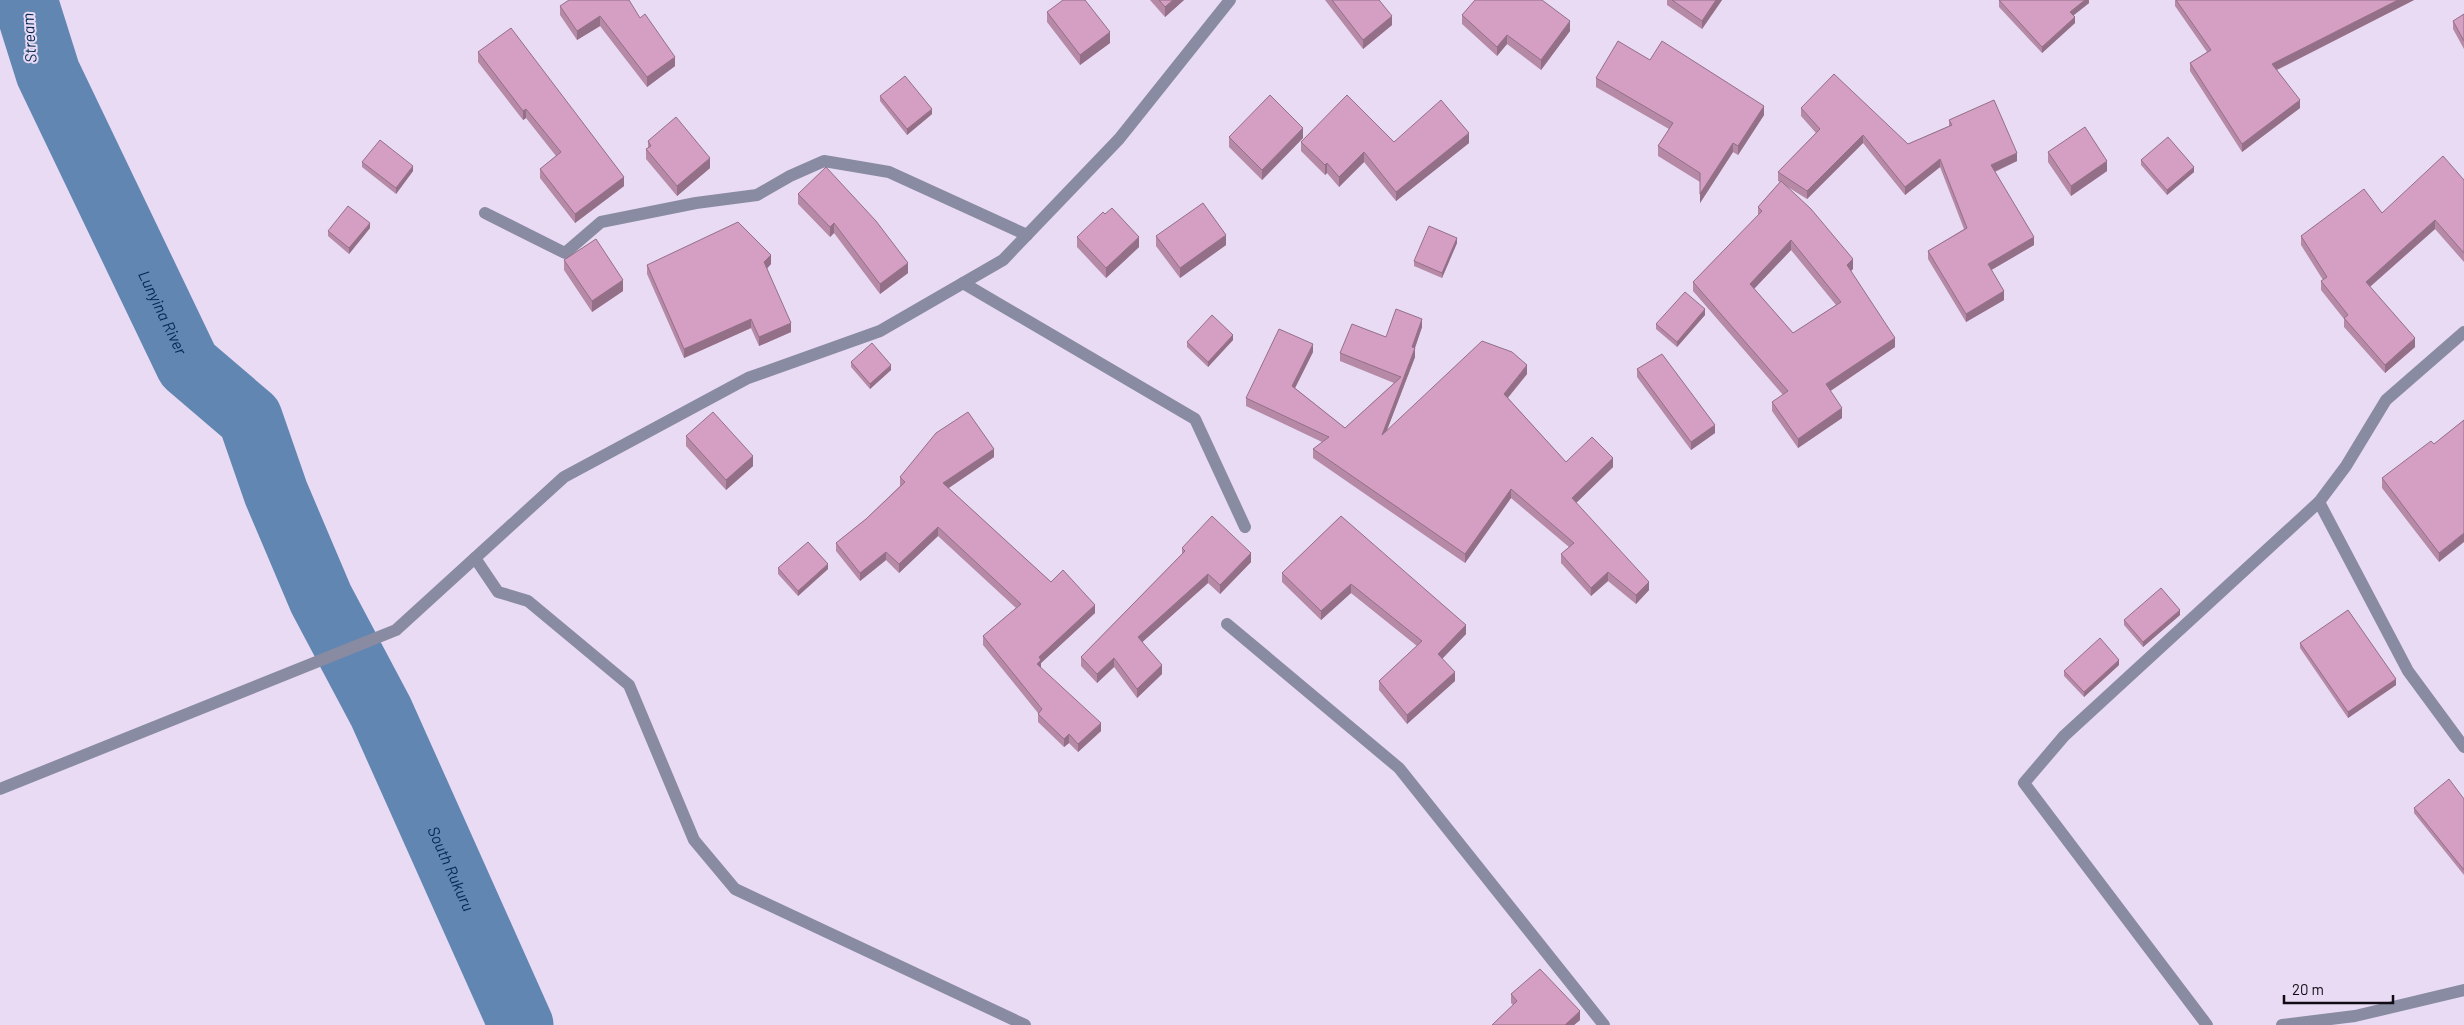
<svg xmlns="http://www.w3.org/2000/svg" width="2464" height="1025" font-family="Barlow,sans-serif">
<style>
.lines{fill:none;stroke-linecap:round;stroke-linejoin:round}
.stream{stroke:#6186b2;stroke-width:11}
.river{stroke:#6186b2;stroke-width:65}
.minor{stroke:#898ba3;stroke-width:12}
.tertiary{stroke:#898ba3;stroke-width:12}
.wall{fill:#b689a7;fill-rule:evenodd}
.shaded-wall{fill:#946f88}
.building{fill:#d49fc2;stroke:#946f88;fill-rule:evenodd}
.labels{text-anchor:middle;stroke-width:4;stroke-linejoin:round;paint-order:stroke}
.water-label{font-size:16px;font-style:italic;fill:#002a53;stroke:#e9dbf4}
</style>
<rect width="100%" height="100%" fill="#e9dbf4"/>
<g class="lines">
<polyline class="stream" points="43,0 48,73"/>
<path class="river" id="s1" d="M25 0 48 73 188 365 250 418 276 493 321 599 381 712 521 1025"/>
<g class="minor">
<polyline points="485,213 565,253 601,222 696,203 757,195 790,176 824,161 889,172 1027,235"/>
<polyline points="963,283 1195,419 1245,527"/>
<polyline points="2319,502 2408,671 2464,747"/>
<polyline points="475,558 498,592 528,601 629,685 694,840 735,889 1025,1025"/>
<polyline points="1227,624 1399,768 1604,1025"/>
<polyline points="2207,1025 2024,783 2064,736 2319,502 2346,466 2386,400 2464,332"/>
<polyline points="2282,1025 2355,1016 2464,990"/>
</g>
<polyline class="tertiary" points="0,789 396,630 564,477 748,378 880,331 1003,260 1119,139 1230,0"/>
</g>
<g class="wall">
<polygon points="1150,0 1184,0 1165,17"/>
<polygon points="1325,0 1379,0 1392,25 1363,49"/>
<polygon points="1667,0 1722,0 1702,29 1667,5"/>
<polygon points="1999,0 2089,0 2089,3 2074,15 2075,23 2042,53 1999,7"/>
<polygon points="2175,0 2414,0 2277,70 2300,108 2242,152 2190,71 2190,63 2207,52 2175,6"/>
<polygon points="560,6 640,18 675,66 647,87 600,26 577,40 560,15"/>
<polygon points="1047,12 1110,43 1080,65 1047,22"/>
<polygon points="2464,14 2464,49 2453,29 2453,21"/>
<polygon points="1462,15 1570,31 1541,70 1507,44 1497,56 1462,24"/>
<polygon points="478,52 624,186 575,223 540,178 540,169 556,156 526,118 523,120 478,62"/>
<polygon points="1650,60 1764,115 1738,155 1733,152 1700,203 1700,182 1658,156 1658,146 1669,129 1596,87 1596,78"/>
<polygon points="880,96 932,114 907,135 880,101"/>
<path d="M1801 108 1908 144 1949 126V120L2017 161 1995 172 2034 245 1991 270 2004 300 1966 322 1928 259V251L1964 229 1940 167 1905 195 1863 143 1807 199 1786 186 1853 269 1851 271 1895 347 1830 391 1842 418 1798 448 1772 411V402L1783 395 1693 291V282L1758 216V207L1780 182 1778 181V172L1816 133 1801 116ZM1791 250 1836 305 1793 333 1754 289Z"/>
<polygon points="1229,137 1303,138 1262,180 1229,147"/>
<polygon points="648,141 710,168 677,196 646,159 646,149 648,148"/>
<polygon points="1301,142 1394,142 1469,143 1396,201 1364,162 1339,187 1327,173 1325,175 1301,151"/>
<polygon points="2048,152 2107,171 2071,196 2048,162"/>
<polygon points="2141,160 2194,172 2167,195 2141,165"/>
<polygon points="362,162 413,171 396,194 362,167"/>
<polygon points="2464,180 2464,262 2435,229 2370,287 2415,347 2385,373 2344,327 2344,319 2321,290 2321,281 2323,280 2301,245 2301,236 2382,213"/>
<polygon points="798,194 908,273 880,294 834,233 830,237 798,204"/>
<polygon points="370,228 349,254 328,236 328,231"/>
<polygon points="1156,236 1226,245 1180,278 1156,246"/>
<polygon points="1077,237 1139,247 1106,278 1077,247"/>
<polygon points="1457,243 1442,278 1414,266 1414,261"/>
<polygon points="564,260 623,291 592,312 564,270"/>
<polygon points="771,264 767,269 791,332 759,346 751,328 684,358 647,274 647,265"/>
<polygon points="1705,315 1677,347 1656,329 1656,324"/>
<polygon points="1422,327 1415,348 1415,357 1387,430 1527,374 1508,398 1566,462 1613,467 1576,503 1649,590 1636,604 1608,581 1591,596 1561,563 1561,554 1569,547 1511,498 1465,563 1313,458 1313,449 1322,442 1246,406 1246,398 1313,352 1295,388 1345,428 1394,383 1340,361 1340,353 1386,337"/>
<polygon points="1233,340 1208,367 1187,347 1187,342"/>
<polygon points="851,362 891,370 870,389 851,367"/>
<polygon points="1637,369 1715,433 1691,450 1637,377"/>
<polygon points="2464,420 2439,562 2382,488 2382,478 2434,444"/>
<polygon points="686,436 753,466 726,490 686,446"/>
<polygon points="994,457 948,488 1051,582 1095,613 1041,663 1041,668 1101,731 1078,752 1069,743 1064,747 1038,722 1038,713 983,645 983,636 1016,608 938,536 899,573 886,560 860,581 836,551 836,543 866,519 900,486 900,477"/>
<polygon points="1341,516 1466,634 1442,659 1455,681 1407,724 1379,690 1379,681 1417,646 1351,593 1321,620 1282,582 1282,573"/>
<polygon points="1182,548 1251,562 1220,594 1208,583 1142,642 1162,674 1137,698 1114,667 1097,683 1081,666 1081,657 1182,554"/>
<polygon points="778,568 828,569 798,596 778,574"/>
<polygon points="2180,615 2143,647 2124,625 2124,620"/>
<polygon points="2300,643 2396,685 2348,718 2300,648"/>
<polygon points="2119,665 2084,697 2064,676 2064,671"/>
<polygon points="2464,799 2464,875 2414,813 2414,808"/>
<polygon points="1511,994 1580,1020 1574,1025 1492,1025 1513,1005 1511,1003"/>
</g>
<g class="shaded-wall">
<polygon points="1173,0 1184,0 1165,17 1165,7"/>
<polygon points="1716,0 1722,0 1702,29 1702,21"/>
<polygon points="2085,0 2089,0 2089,3 2070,18 2070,12"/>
<polygon points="2398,0 2414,0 2272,72 2272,64"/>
<polygon points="600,16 600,26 577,40 577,31"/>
<polygon points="1392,16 1392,25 1363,49 1363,40"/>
<polygon points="2075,17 2075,23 2042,53 2042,47"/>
<polygon points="1570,21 1570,31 1541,70 1541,60"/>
<polygon points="1110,32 1110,43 1080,65 1080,55"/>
<polygon points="1507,35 1507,44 1497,56 1497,47"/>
<polygon points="675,57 675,66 647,87 647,77"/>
<polygon points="2300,100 2300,108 2242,152 2242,144"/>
<polygon points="1764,106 1764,115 1738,155 1738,146"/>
<polygon points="526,109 526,118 523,120 523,111"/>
<polygon points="932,109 932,114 907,135 907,129"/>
<polygon points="1303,128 1303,138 1262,180 1262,170"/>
<polygon points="1469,133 1469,143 1396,201 1396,192"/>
<polygon points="1863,135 1863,143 1807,199 1807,191"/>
<polygon points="1733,143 1733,152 1700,203 1700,194"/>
<polygon points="1364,152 1364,162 1339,187 1339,177"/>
<polygon points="2017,153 2017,161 1991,173 1991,165"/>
<polygon points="710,158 710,168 677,196 677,186"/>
<polygon points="1940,159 1940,167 1905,195 1905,187"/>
<polygon points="2107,161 2107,171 2071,196 2071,186"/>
<polygon points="1327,163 1327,173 1325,175 1325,165"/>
<polygon points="413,166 413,171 396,194 396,188"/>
<polygon points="2194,167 2194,172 2167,195 2167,190"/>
<polygon points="624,177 624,186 575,223 575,214"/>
<polygon points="2435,220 2435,229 2366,290 2366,282"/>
<polygon points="370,223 370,228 349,254 349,248"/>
<polygon points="834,223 834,233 830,237 830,227"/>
<polygon points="1226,235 1226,245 1180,278 1180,268"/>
<polygon points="1139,237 1139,247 1106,278 1106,268"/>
<polygon points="2034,237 2034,245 1988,272 1988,264"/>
<polygon points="1457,238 1457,243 1442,278 1442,273"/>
<polygon points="1791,240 1791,250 1750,293 1750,284"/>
<polygon points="771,255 771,264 764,271 764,262"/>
<polygon points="1853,259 1853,269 1847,274 1847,265"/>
<polygon points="908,263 908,273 880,294 880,284"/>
<polygon points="623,280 623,291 592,312 592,301"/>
<polygon points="2004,291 2004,300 1966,322 1966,314"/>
<polygon points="1705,309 1705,315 1677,347 1677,342"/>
<polygon points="751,319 751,328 684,358 684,349"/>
<polygon points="1422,319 1422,327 1412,356 1412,347"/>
<polygon points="791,323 791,332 759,346 759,337"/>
<polygon points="1233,335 1233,340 1208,367 1208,362"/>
<polygon points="1895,338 1895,347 1826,394 1826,384"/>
<polygon points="2415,338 2415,347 2385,373 2385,365"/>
<polygon points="1313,344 1313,352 1292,394 1292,386"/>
<polygon points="1415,348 1415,357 1382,443 1382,435"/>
<polygon points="891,365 891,370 870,389 870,384"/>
<polygon points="1527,365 1527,374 1504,402 1504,394"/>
<polygon points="1842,408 1842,418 1798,448 1798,439"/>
<polygon points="1715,425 1715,433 1691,450 1691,442"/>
<polygon points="994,449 994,457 943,492 943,483"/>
<polygon points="753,456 753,466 726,490 726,480"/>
<polygon points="1613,458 1613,467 1572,507 1572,498"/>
<polygon points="1511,489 1511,498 1465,563 1465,554"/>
<polygon points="938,527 938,536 899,573 899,564"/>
<polygon points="2464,533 2464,542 2439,562 2439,553"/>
<polygon points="886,552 886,560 860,581 860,573"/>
<polygon points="1251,553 1251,562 1220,594 1220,585"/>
<polygon points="828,564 828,569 798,596 798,591"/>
<polygon points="1608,572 1608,581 1591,596 1591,588"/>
<polygon points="1208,574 1208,583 1138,646 1138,637"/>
<polygon points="1649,582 1649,590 1636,604 1636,595"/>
<polygon points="1351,584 1351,593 1321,620 1321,611"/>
<polygon points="1095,605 1095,613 1041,663 1041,669 1037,664 1039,657"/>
<polygon points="2180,610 2180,615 2143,647 2143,642"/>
<polygon points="1466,625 1466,634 1438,663 1438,654"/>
<polygon points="1114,658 1114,667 1097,683 1097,674"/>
<polygon points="2119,660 2119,665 2084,697 2084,692"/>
<polygon points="1162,665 1162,674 1137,698 1137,689"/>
<polygon points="1455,672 1455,681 1407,724 1407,715"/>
<polygon points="2396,679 2396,685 2348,718 2348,712"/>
<polygon points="1101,723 1101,731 1078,752 1078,744"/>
<polygon points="1069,734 1069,743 1064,747 1064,739"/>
<polygon points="1580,1011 1580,1020 1574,1025 1565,1025"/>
</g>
<g class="building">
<polygon points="569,0 629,0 640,18 645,14 675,57 647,77 600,16 577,31 560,6"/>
<polygon points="1063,0 1085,0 1110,32 1080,55 1047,12"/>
<polygon points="1159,0 1173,0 1165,7"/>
<polygon points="1332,0 1379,0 1392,16 1363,40"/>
<polygon points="1475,0 1542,0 1570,21 1541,60 1507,35 1497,47 1462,15"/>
<polygon points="1672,0 1716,0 1702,21"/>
<polygon points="1999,0 2085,0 2070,12 2075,17 2042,47"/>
<polygon points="2176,0 2398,0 2272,64 2300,100 2242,144 2190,63 2211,50"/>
<polygon points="2464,14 2464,41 2453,21"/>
<polygon points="511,28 624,177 575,214 540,169 561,152 526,109 523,111 478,52"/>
<polygon points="1618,41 1650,60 1662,41 1764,106 1738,146 1733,143 1700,194 1700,173 1658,146 1673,123 1596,78"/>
<polygon points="1834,74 1908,144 1952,125 1949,120 1994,100 2017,153 1991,165 2034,237 1988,264 2004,291 1966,314 1928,251 1967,228 1940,159 1905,187 1863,135 1807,191 1778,172 1820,129 1801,108"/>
<polygon points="905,76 932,109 907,129 880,96"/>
<polygon points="1270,95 1303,128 1262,170 1229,137"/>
<polygon points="1347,95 1394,142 1441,100 1469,133 1396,192 1364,152 1339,177 1327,163 1325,165 1301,142"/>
<polygon points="676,117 710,158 677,186 646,149 651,146 648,141"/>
<polygon points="2085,127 2107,161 2071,186 2048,152"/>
<polygon points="2168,137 2194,167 2167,190 2141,160"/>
<polygon points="380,140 413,166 396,188 362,162"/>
<polygon points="2443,156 2464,180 2464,253 2435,220 2366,282 2415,338 2385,365 2344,318 2348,315 2321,281 2327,277 2301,236 2364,189 2382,213"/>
<polygon points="826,167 876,221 908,263 880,284 834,223 830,227 798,194"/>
<path d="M1781 181 1811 209 1853 259 1847 265 1895 338 1826 384 1842 408 1798 439 1772 402 1788 391 1693 282 1762 211 1758 207ZM1791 240 1841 302 1793 333 1750 284Z"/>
<polygon points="1203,203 1226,235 1180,268 1156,236"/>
<polygon points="348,206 370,223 349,248 328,231"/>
<polygon points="1112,208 1139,237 1106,268 1077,237 1103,212 1105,214"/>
<polygon points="738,222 771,255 764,262 791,323 759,337 751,319 684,349 647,265"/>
<polygon points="1429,226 1457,238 1442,273 1414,261"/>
<polygon points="596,239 623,280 592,301 564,260"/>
<polygon points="1685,292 1705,309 1677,342 1656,324"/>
<polygon points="1396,309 1422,319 1412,347 1415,348 1382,435 1482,341 1512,352 1527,365 1504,394 1566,462 1592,437 1613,458 1572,498 1649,582 1636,595 1608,572 1591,588 1561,554 1574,543 1511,489 1465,554 1313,449 1329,437 1246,398 1279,329 1313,344 1292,386 1345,428 1401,377 1340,353 1352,324 1386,337"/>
<polygon points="1212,315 1233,335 1208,362 1187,342"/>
<polygon points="872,343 891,365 870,384 851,362"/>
<polygon points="1662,354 1715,425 1691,442 1637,369"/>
<polygon points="713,412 753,456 726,480 686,436"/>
<polygon points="968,412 994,449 943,483 1051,582 1063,570 1095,605 1039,657 1041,660 1037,664 1101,723 1078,744 1069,734 1064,739 1038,714 1042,709 983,636 1021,604 938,527 899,564 886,552 860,573 836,543 866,519 905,482 900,477 936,433"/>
<polygon points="2464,420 2464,533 2439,553 2382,478 2431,441 2434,444"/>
<polygon points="1212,516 1251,553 1220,585 1208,574 1138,637 1162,665 1137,689 1114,658 1097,674 1081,657 1185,551 1182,548"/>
<polygon points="1341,516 1466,625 1438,654 1455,672 1407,715 1379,681 1422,641 1351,584 1321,611 1282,573"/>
<polygon points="808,542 828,564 798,591 778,568"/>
<polygon points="2161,588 2180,610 2143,642 2124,620"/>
<polygon points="2348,610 2396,679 2348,712 2300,643"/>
<polygon points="2100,638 2119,660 2084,692 2064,671"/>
<polygon points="2449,779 2464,799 2464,870 2414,808"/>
<polygon points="1540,969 1580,1011 1565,1025 1492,1025 1517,1001 1511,994"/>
</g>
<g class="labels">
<g class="water-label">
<text transform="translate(29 38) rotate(-94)" y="6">Stream</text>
<text dy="6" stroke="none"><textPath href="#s1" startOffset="342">Lunyina River</textPath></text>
<text dy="6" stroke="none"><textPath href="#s1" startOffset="976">South Rukuru</textPath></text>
</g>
</g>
<path d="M2284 995v8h109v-8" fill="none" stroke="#110c14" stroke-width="2.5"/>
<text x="2292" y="995" font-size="15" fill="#110c14" stroke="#e9dbf4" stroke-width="4" paint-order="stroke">20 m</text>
</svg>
